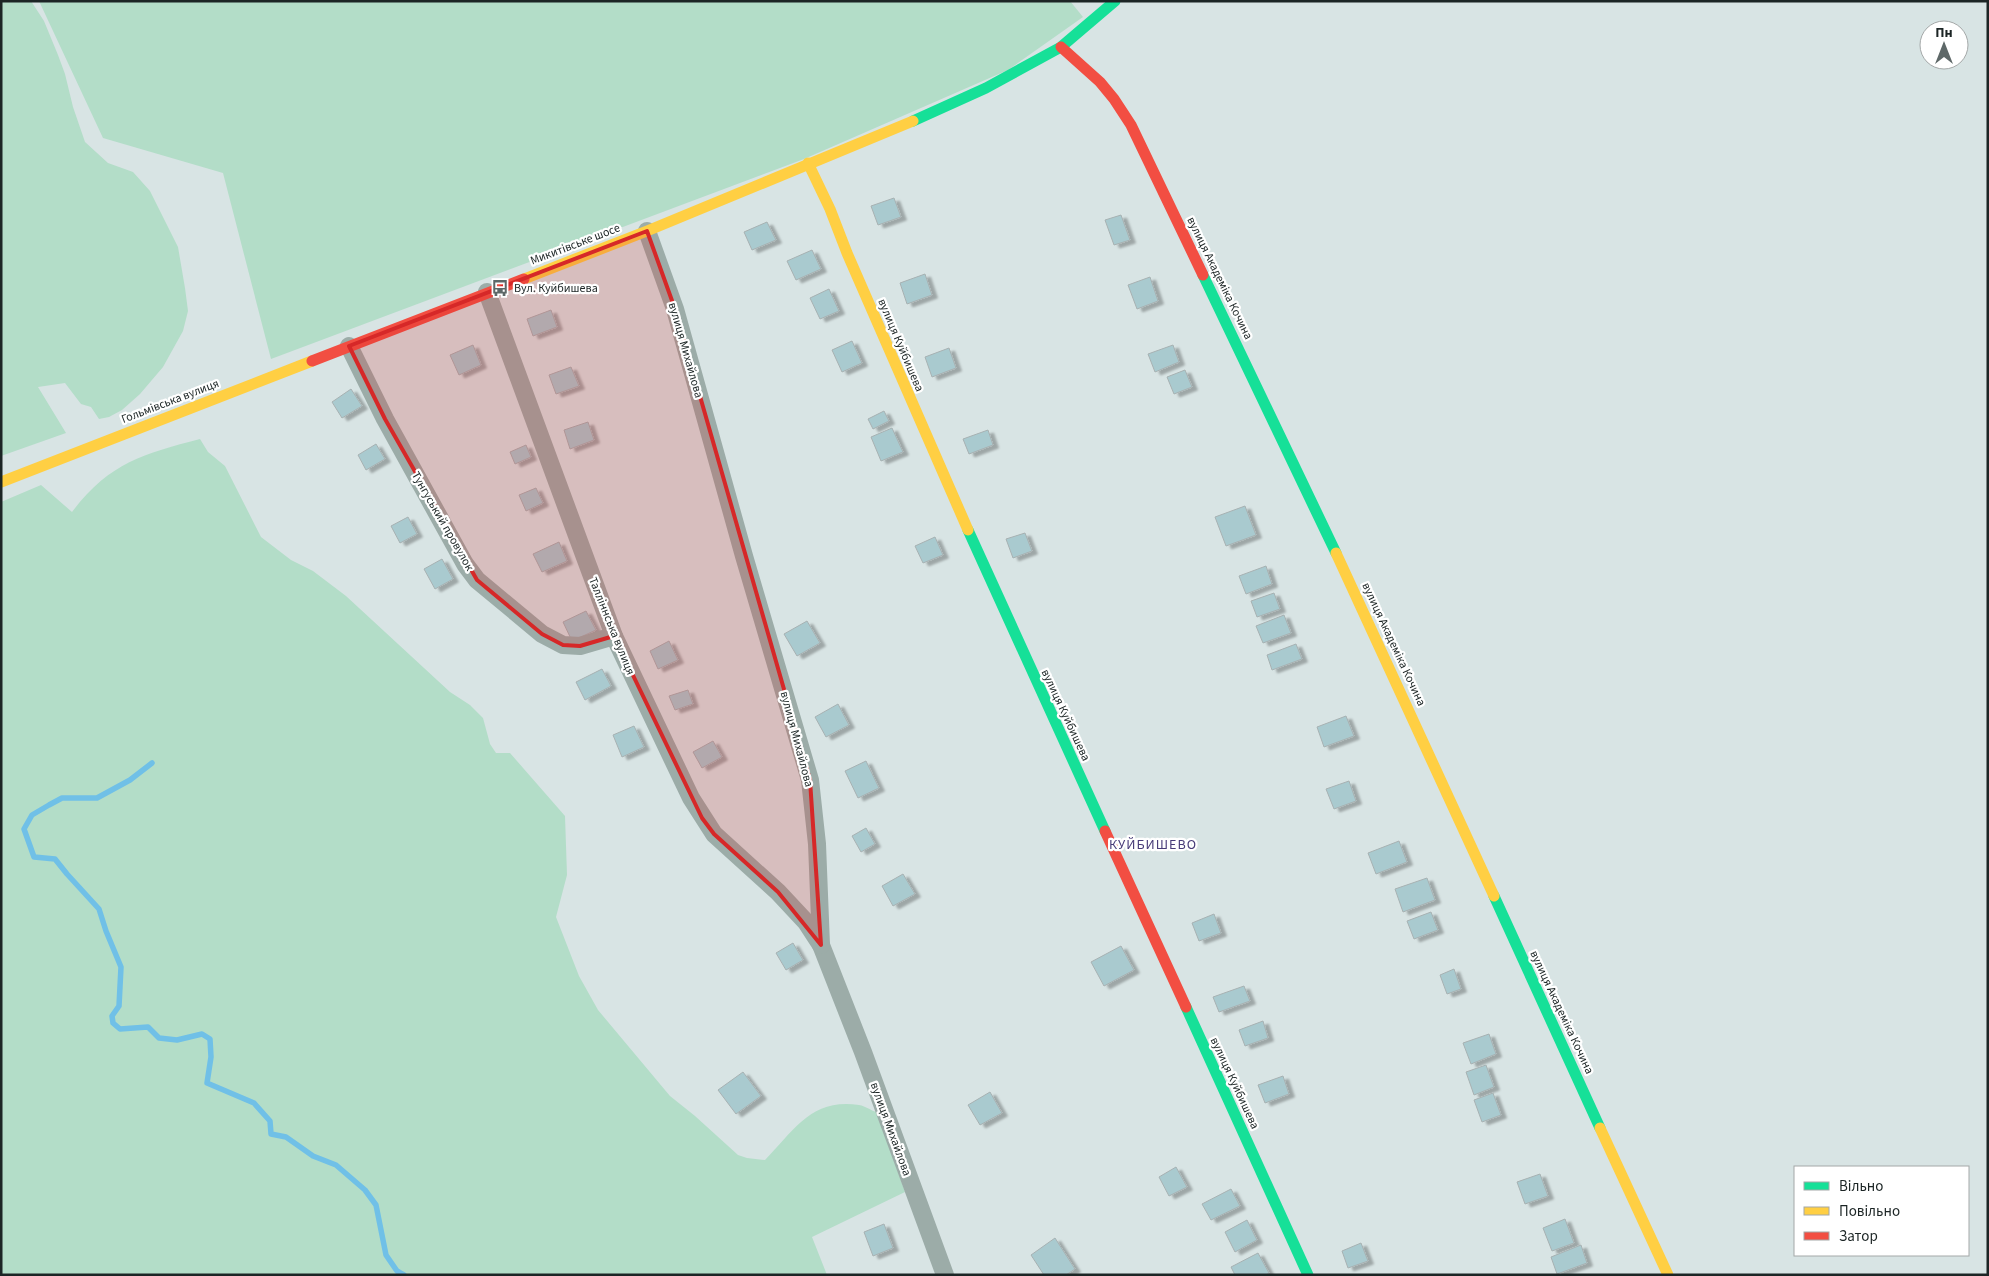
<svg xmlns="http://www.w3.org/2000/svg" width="1989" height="1276" font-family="'Source Sans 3',sans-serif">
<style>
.green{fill:#b3ddc8}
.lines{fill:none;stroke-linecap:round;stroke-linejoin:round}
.stream{stroke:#70c0e7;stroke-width:5.5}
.building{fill:#a9cacf;stroke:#a7b1b2;filter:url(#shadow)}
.street{stroke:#9caca8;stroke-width:18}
.fast{stroke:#16e098;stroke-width:11}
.slow{stroke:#ffcf43;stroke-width:11}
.jam{stroke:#f24e42;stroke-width:11}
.marked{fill:#d62828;fill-opacity:0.2;stroke:#d62828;stroke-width:4;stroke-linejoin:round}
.labels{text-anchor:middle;stroke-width:4.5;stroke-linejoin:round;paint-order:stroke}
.street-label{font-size:12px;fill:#1c2525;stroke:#fff}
.poi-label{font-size:12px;fill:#1c2525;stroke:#fff;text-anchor:start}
.neighbourhood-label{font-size:14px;letter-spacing:1px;fill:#473b78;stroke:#fff}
</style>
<defs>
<filter id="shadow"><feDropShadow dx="5.5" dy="3" stdDeviation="1" flood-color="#0004"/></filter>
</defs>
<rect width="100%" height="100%" fill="#d8e4e4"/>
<g class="green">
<polygon points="1,1 31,1 44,21 58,55 65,74 73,107 85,142 108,163 133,172 150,191 178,247 185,288 188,311 183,331 163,367 140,394 122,410 109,417 99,419 91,407 81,404 65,383 38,387 66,433 1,456"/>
<polygon points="39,1 1070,1 1083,17 1008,70 804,159 271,359 223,173 103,138"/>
<path d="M200 439 208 452 225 466 261 537 291 560 313 571 346 596 450 692 470 705 483 718 490 744 496 753H510L565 816 567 875 556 917 579 976 598 1010 670 1096 695 1116 738 1155 747 1158 765 1160C795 1129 812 1098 859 1105 866 1106 871 1111 877 1112L905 1192 812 1237 827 1275H1V502L41 485 72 512C109 463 143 454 200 439Z"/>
</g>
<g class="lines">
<polyline class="stream" points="152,763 130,780 97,798 62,798 49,805 32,815 24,829 34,857 55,859 67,874 99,909 106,931 121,967 119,1006 112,1016 113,1023 120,1029 148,1027 159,1038 177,1040 202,1034 210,1039 211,1057 207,1083 254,1103 270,1121 271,1134 286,1137 313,1156 336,1165 365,1190 376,1205 386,1255 397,1271 404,1275"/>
</g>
<g class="building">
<polygon points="894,198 901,217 878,225 871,206"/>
<polygon points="1121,215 1130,240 1114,245 1105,220"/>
<polygon points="767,222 776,240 752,250 744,232"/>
<polygon points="812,250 821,269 796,280 787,261"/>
<polygon points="925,274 932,295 907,304 900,283"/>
<polygon points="1150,277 1158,301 1137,309 1128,285"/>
<polygon points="829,289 839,311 820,319 810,298"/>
<polygon points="551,310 557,327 533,336 527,319"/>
<polygon points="852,341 862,363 842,372 832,350"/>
<polygon points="473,345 481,365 459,375 450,355"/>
<polygon points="1173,345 1179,362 1155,372 1148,354"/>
<polygon points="949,348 956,368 932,377 925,357"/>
<polygon points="571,367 579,386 556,394 549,375"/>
<polygon points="1185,370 1192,387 1174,394 1167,377"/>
<polygon points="351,389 362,406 342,418 332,402"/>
<polygon points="884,411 889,421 873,429 868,419"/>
<polygon points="588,422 594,440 570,449 564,430"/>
<polygon points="892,428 903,452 881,461 871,437"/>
<polygon points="988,430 993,445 969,454 963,439"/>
<polygon points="376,444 385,459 366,470 358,455"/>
<polygon points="526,445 531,457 515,464 510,452"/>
<polygon points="536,488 543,503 526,511 519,495"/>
<polygon points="1245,506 1256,535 1226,546 1215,517"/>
<polygon points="408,517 417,534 400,543 391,526"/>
<polygon points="1025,533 1032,551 1013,558 1006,539"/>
<polygon points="935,537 943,555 923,563 915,546"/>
<polygon points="559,542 567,561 542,572 533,554"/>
<polygon points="442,559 453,579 435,589 424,569"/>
<polygon points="1266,566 1272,584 1246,594 1239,576"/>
<polygon points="1274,593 1280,609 1257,617 1251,601"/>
<polygon points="586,611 596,630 572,641 563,622"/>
<polygon points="1284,615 1291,633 1263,643 1256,626"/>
<polygon points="807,621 820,643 797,656 784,634"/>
<polygon points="669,641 678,660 658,669 650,651"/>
<polygon points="1296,644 1302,659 1272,670 1267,655"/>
<polygon points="602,669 611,686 585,700 576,682"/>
<polygon points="688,690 693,704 675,710 669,696"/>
<polygon points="838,704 849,725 826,737 815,717"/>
<polygon points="1346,716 1354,736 1324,747 1317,727"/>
<polygon points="634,726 644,747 622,757 613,735"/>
<polygon points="713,741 722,757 702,768 693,752"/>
<polygon points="866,761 879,788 858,798 845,771"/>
<polygon points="1349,781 1356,801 1334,809 1326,789"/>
<polygon points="866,828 875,844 861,852 852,836"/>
<polygon points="1399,841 1407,862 1376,874 1368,853"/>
<polygon points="903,874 915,894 893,906 882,886"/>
<polygon points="1427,878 1435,900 1403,912 1395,889"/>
<polygon points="1431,912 1438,930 1414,939 1407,921"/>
<polygon points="1214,914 1221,933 1199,941 1192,923"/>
<polygon points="793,943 803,960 786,970 776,953"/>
<polygon points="1121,946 1134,970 1104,986 1091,962"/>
<polygon points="1454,969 1461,989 1447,994 1440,975"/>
<polygon points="1244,986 1250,1001 1219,1012 1213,997"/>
<polygon points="1263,1021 1268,1038 1245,1046 1239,1030"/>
<polygon points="1489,1034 1496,1054 1471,1064 1463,1043"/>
<polygon points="1486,1065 1494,1087 1474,1095 1466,1072"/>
<polygon points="743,1072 761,1096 736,1114 718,1090"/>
<polygon points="1283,1076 1289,1094 1265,1103 1258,1085"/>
<polygon points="990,1092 1002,1113 980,1125 968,1105"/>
<polygon points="1493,1093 1501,1115 1482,1122 1474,1100"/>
<polygon points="1176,1167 1187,1187 1169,1196 1159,1177"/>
<polygon points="1540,1174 1548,1196 1525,1204 1517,1182"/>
<polygon points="1231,1189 1240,1206 1211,1220 1202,1204"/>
<polygon points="1565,1219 1574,1243 1552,1251 1543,1228"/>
<polygon points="1247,1220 1257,1240 1235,1252 1225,1232"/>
<polygon points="884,1224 893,1248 873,1256 864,1232"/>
<polygon points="1055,1238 1075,1269 1066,1275 1044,1275 1031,1255"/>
<polygon points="1361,1243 1368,1261 1348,1268 1342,1251"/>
<polygon points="1581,1245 1587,1263 1557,1274 1551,1257"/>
<polygon points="1258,1253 1269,1273 1266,1275 1235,1275 1231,1267"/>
</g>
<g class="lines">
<g class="street">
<polyline points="647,231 675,309 744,556 810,780 817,844 821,945 863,1052 945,1275"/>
<polyline points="487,292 614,636 691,798 714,834 778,892 806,922 821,945"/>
<polyline points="349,346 385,419 465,564 477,580 542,634 563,645 580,646 614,636"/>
</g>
<g class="fast">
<polyline points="913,121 986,88 1061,47 1115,1"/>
<polyline points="1203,275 1336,553"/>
<polyline points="968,530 1105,831"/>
<polyline points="1494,896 1600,1128"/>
<polyline points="1186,1007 1308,1275"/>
</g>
<g class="slow">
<polyline points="808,163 830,209 847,253 968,530"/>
<polyline points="524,279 647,231 913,121"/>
<polyline points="1,482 312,361"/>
<polyline points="1336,553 1494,896"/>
<polyline points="1600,1128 1668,1275"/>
</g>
<g class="jam">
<polyline points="1061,47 1100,82 1114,99 1131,125 1203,275"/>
<polyline points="312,361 524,279"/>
<polyline points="1105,831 1186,1007"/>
</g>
</g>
<path class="marked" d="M647 231 675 309 810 780 821 945 778 892 714 834 702 818 614 636 580 646 563 645 542 634 477 580 385 419 349 346Z"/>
<defs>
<g id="bus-bare" transform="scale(1.35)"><path d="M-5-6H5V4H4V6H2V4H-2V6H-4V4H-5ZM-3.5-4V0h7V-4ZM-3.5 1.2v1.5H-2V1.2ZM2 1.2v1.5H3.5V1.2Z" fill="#5e6868" stroke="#fff" stroke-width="2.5" paint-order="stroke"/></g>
</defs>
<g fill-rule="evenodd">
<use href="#bus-bare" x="500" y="288"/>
</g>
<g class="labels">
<g class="street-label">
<text transform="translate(575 244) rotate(-21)" y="4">Микитівське шосе</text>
<text transform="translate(1220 278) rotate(64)" y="4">вулиця Академіка Кочина</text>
<text transform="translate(901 345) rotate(67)" y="4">вулиця Куйбишева</text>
<text transform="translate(686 350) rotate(74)" y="4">вулиця Михайлова</text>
<text transform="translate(170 401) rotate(-21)" y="4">Гольмівська вулиця</text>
<text transform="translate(443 521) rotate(60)" y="4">Тунгуський провулок</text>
<text transform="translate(612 626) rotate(68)" y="4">Талліннська вулиця</text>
<text transform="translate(1394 644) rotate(65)" y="4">вулиця Академіка Кочина</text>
<text transform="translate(1066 715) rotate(65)" y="4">вулиця Куйбишева</text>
<text transform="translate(797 739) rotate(75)" y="4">вулиця Михайлова</text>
<text transform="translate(1562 1012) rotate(65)" y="4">вулиця Академіка Кочина</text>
<text transform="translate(1235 1083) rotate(65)" y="4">вулиця Куйбишева</text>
<text transform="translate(891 1129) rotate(70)" y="4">вулиця Михайлова</text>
</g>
<g class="poi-label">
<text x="514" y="292">Вул. Куйбишева</text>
</g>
<g class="neighbourhood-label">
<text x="1153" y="849">КУЙБИШЕВО</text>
</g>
</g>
<rect width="1989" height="1276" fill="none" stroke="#1c2525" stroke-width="5"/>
<rect x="1794" y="1166" width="175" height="90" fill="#ffffff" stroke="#a4a8a8"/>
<rect x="1804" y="1182" width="25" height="8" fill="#16e098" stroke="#a4a8a8"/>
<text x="1839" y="1191" font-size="15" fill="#1c2525">Вільно</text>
<rect x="1804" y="1207" width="25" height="8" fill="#ffcf43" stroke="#a4a8a8"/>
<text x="1839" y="1216" font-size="15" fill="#1c2525">Повільно</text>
<rect x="1804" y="1232" width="25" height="8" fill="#f24e42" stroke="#a4a8a8"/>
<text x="1839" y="1241" font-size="15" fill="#1c2525">Затор</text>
<g transform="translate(1944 45)"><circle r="24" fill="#ffffff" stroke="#a4a8a8"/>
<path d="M0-4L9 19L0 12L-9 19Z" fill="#5e6868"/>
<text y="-8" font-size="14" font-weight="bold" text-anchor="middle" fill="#1c2525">Пн</text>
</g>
</svg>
